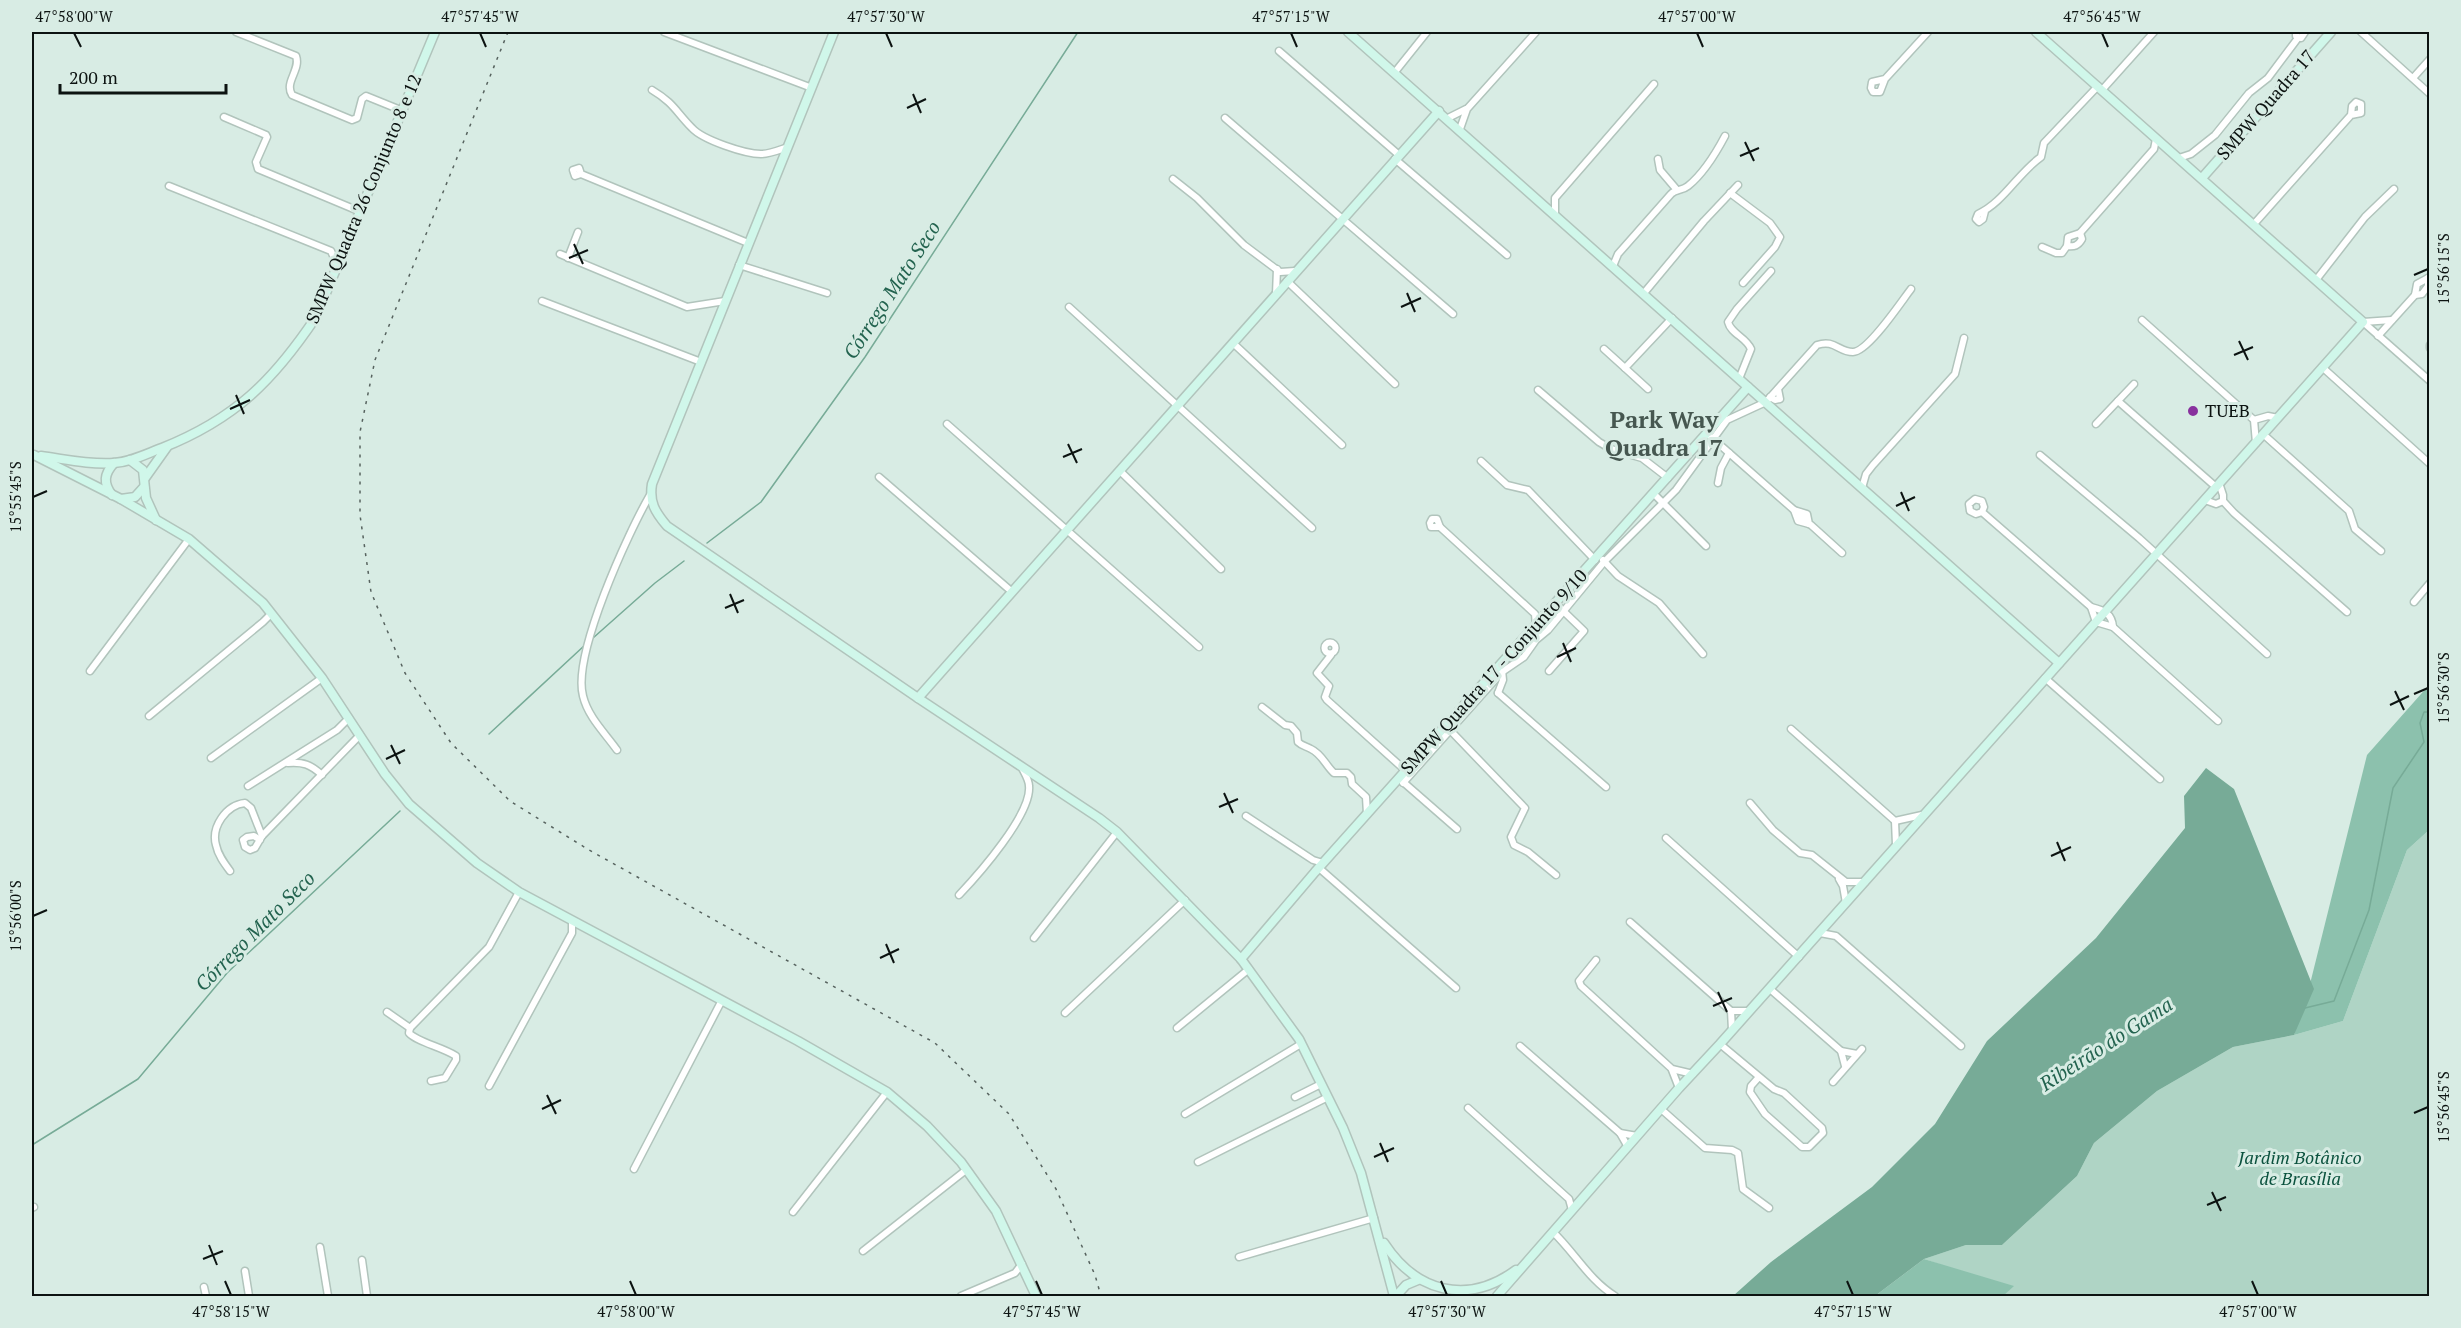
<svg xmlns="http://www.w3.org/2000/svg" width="2461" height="1328" font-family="'PT Serif',serif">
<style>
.green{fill:#afd4c5}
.forest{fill:#8cc1ad}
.water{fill:#77ab97}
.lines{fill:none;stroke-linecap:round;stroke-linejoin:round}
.stream{stroke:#77ab97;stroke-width:1.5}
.street-casing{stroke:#b1c4bc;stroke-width:9}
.secondary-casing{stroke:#b1c4bc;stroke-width:11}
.street{stroke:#fff;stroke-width:6}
.secondary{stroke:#d0f7ea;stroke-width:8}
.rail{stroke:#57635f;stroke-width:1.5;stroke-dasharray:3 6;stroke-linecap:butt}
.ticks{fill:none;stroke:#0c1311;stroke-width:2}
.poi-dot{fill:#88319e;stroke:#d8ece4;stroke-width:2}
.labels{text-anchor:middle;stroke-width:6;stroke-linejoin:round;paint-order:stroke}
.street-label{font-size:18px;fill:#0c1311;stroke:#d8ece4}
.poi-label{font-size:18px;fill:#0c1311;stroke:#d8ece4;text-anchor:start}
.park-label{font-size:18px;font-style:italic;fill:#0b523e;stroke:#d8ece4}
.water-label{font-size:20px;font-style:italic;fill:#23634f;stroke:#d8ece4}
.district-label{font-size:24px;font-weight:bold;fill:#465750;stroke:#d8ece4}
.neatline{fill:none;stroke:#0c1311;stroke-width:2}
.ticks-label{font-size:15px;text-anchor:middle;fill:#0c1311}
</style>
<rect width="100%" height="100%" fill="#d8ece4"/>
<polygon class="green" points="2429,830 2429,1296 1878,1296 1939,1264 1924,1259 1966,1245 2002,1245 2077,1176 2094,1143 2157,1091 2233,1047 2294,1035 2343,1021 2407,850"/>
<g class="forest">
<polygon points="2429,685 2429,830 2407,850 2343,1021 2294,1035 2311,980 2367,755"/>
<polygon points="1924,1259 2014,1286 2003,1296 1875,1296"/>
</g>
<polygon class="water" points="2206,768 2234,789 2314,989 2294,1035 2233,1047 2157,1091 2094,1143 2077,1176 2002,1245 1966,1245 1924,1259 1875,1296 1733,1296 1771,1262 1872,1187 1935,1124 1987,1041 2096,938 2185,828 2184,796"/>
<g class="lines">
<g class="stream">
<polyline points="707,543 761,502 865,357 1078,32"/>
<polyline points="593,638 655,583 684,561"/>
<polyline points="489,734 585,645"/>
<polyline points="2305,1008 2334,1001 2369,910 2393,788 2424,742 2420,723 2424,712 2430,712"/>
<polyline points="32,1145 138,1079 227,973 400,811"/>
</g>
<g class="street-casing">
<g id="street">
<path d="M236 32 296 56C301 70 284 82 292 95L352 120 357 118 362 99 366 96 403 111"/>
<polyline points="664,32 812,88"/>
<polyline points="2296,32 2296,36 2301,38 2305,32"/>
<polyline points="2361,32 2430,94"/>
<polyline points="1279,51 1399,155"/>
<polyline points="1395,72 1427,32"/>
<polyline points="2413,78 2430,59"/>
<polyline points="1885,79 1880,92 1873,92 1871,88 1872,82 1885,79 1928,32"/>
<path d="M652 90C674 103 676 112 692 128 703 140 745 154 761 154 770 154 779 150 788 147"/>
<polyline points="2102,90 2154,32"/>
<polyline points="224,117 266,135 267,137 256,162 258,169 361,212"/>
<polyline points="1225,118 1453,314"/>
<polyline points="1448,118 1466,109"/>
<polyline points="1460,129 1467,109 1536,32"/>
<polyline points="2179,158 2191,154 2215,135 2249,93 2268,78 2298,38"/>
<polyline points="1395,159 1507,255"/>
<polyline points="1658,159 1660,170 1677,190"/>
<polyline points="581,174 579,168 573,170 575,176 581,174 748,243"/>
<polyline points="1173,179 1197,198 1244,245 1280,272 1295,271"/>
<polyline points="169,186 331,251 338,267"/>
<polyline points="1730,193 1770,223 1780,237 1775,247 1743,283"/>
<path d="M1985 211 1983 219 1979 222 1976 219 1978 214C2004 202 2018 173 2041 157L2044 143 2098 86"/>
<polyline points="1555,214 1555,198 1654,84"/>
<polyline points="2254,224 2351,115 2352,106 2356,102 2361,104 2361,113 2351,115"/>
<path d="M2067 246C2074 247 2078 246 2082 239L2080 233"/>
<polyline points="2042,247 2056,253 2062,253 2067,246 2068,237 2080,233 2154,149 2156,139"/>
<polyline points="560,254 687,307 725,301"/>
<polyline points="568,258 578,232"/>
<polyline points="739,265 827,293"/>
<path d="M1613 266 1618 254 1671 194C1676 189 1682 191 1688 186 1703 174 1716 153 1725 136"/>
<polyline points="2316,280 2365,217 2394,189"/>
<polyline points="1287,281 1395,384"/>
<polyline points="1644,293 1704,221 1738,185"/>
<polyline points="1276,294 1277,269"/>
<polyline points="2415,295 2422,294 2428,286 2428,278"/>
<polyline points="542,301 701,362"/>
<polyline points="1069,307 1312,528"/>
<polyline points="2142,320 2254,420 2256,443"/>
<polyline points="2363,322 2430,381"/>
<polyline points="2363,322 2392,320"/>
<polyline points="2378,336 2415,295 2417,284 2430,277"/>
<polyline points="1233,343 1342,445"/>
<polyline points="2430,345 2430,348"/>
<polyline points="1604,349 1625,368"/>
<polyline points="2322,367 2430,464"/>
<path d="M1739 379 1751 349C1746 337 1731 334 1728 322L1737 309 1771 271"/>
<polyline points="1648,389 1625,368 1672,318"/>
<polyline points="1538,390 1599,442 1611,449 1642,458 1668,478"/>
<polyline points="1770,397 1775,400 1780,399 1778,389"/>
<polyline points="2118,401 2216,487"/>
<polyline points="2254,420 2268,416 2278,418"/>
<polyline points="947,424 1199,647"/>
<polyline points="2096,424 2134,384"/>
<polyline points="2263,434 2349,511 2355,529 2381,551"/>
<polyline points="1711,437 1794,510 1798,521 1809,524"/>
<polyline points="2040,455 2139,538 2267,654"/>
<polyline points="1481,461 1507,485 1528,490 1595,560"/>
<polyline points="1120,471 1221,569"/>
<polyline points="879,477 1011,591"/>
<polyline points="1718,483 1721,468 1729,453"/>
<polyline points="2219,483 2223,495 2223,501 2234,513 2347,612"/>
<polyline points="1862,488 1866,474 1873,465 1955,374 1964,338"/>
<polyline points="1654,494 1706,546"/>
<polyline points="2205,500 2216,504 2223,501"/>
<path d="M1982 512 1984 507 1982 501 1975 499 1969 504 1970 511 1976 514 1982 512 2091 607C2103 610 2112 613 2113 627L2218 721"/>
<polygon points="1432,519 1437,519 1440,527 1431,527 1430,523"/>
<polyline points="1809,524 1807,514 1794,510 1809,524 1811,525 1842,553"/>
<polyline points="1440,527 1535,614 1536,626"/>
<polyline points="1603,560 1618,576 1659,603 1703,654"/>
<polyline points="2414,602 2430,583"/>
<polyline points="2091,607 2096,622 2113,627"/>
<circle cx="1330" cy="648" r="5.5"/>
<polyline points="1331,655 1317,673 1329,686 1325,697 1327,700 1406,771"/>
<polyline points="90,671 189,539"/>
<polyline points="1549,671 1584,631 1556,604"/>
<polyline points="2045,678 2160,779"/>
<polyline points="1498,693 1606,787"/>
<polyline points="1498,693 1503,680 1502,670"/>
<path d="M1262 707 1285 725 1291 726 1297 733 1298 742C1302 746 1306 746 1311 749 1322 754 1326 766 1334 773H1347L1351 777 1352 784 1366 797 1367 814"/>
<polyline points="149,716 263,622 271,614"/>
<polyline points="1449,729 1525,808 1511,837 1514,845 1528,852 1556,875"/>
<polyline points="1791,729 1895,821 1922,815"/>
<path d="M617 750C605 733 588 717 583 696 572 655 628 533 650 495"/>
<polyline points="211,758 322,678"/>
<path d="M288 763C303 762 310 764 322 775"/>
<polyline points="1402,781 1457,829"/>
<path d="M1403 783 1502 672 1524 657 1536 640 1548 630 1604 562 1676 490 1727 420 1766 402 1817 345C1835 339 1838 352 1853 352 1868 352 1901 302 1911 289"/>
<polyline points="248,786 337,730 349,718"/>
<polyline points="1750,803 1773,830 1800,853 1812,855 1846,882 1865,882"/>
<polyline points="1246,816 1313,860 1323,863"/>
<polyline points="1895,821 1896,845"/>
<polyline points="1666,838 1799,957"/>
<polyline points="260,840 254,836 247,837 243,840 245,847 250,850 255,848 262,836 360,735"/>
<polyline points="1319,868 1456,988"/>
<path d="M230 871C224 863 218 855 216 845 211 827 226 805 245 803L251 808 262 836"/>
<polyline points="1839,879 1843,886 1846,903"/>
<path d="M959 895C978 875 1032 814 1029 786 1029 780 1025 774 1022 768"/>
<polyline points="1630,922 1731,1011 1749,1011"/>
<polyline points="1820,933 1836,936 1961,1046"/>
<polyline points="1034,938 1117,832"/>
<polyline points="1596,960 1579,981 1581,986 1672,1069 1693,1074"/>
<polyline points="1770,989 1841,1051 1845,1066"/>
<polyline points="1731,1011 1732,1030"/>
<polyline points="387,1012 410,1028 489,947 519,892"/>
<polyline points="1065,1013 1185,900"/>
<path d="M410 1028 409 1033C417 1042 442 1047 456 1056V1060L445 1078 431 1081"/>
<polyline points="1177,1028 1249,969"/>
<polyline points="1720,1044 1774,1089 1784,1093 1822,1128 1823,1133 1809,1147 1802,1147 1765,1114 1750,1092 1751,1086 1759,1077"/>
<polyline points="1520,1046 1620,1133 1628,1147"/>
<polyline points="1841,1051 1857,1054"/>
<polyline points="1672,1070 1679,1088"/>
<polyline points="1833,1082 1862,1049"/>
<polyline points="489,1086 572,933 572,921"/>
<polyline points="1295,1097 1321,1084"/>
<polyline points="1468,1108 1569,1199 1572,1210"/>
<polyline points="1661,1109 1705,1148 1732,1150 1738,1153 1743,1189 1769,1208"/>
<polyline points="1185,1114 1301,1044"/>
<polyline points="1620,1133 1637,1136"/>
<polyline points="1198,1162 1328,1097"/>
<polyline points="634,1169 721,1002"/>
<polyline points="32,1208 34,1207"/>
<polyline points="793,1212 887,1092"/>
<path d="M1553 1232C1575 1253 1589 1280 1615 1296"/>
<polyline points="320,1247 328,1296"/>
<polyline points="863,1251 966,1170"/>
<polyline points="1239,1257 1374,1218"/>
<polyline points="362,1260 367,1296"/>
<polyline points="245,1271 249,1296"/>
<polyline points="204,1287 206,1296"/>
<polyline points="961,1296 1015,1273 1022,1264"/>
</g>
</g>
<g class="secondary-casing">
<g id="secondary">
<path d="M834 32 652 484C649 502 655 512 667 526L918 698 1099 818 1117 832 1241 959 1299 1039 1343 1128 1361 1173 1394 1296"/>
<polyline points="1348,32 2059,663"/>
<polyline points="2202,178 2331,32"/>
<polyline points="34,455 121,499 189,539 263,603 322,678 385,774 409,804 477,863 519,892 798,1041 887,1092 927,1126 961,1162 996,1211 1036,1296"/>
<path d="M41 456C64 459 90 465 114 463 131 462 146 454 162 448 235 419 273 381 316 317L435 32"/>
<polyline points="130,460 143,470 146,498 156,520"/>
<polyline points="145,478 167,447"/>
<path d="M112 495C103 483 104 474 114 463"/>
<polyline points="121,499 135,497 144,487"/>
<polyline points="918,698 1439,111"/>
<polyline points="1241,959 1315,872 1748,387"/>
<path d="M1384 1243C1416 1292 1467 1306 1516 1270"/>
<polyline points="1396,1296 1406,1285 1418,1280"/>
<polyline points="1497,1296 1679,1088 1720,1044 2363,322 2036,32"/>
</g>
</g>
<use href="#street" class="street"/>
<use href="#secondary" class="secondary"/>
<polyline class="rail" points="508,32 375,360 360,432 360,515 371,592 405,673 451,743 510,801 589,850 935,1043 1009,1114 1056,1189 1095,1275 1101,1296"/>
</g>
<path class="ticks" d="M74 33 81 47M480 33 486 47M886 33 892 47M1291 33 1297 47M1697 33 1703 47M2102 33 2108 47M913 94 921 113M907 108 926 99M1745 142 1754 161M1740 156 1759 148M574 244 583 264M569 258 588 250M2414 275 2428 269M1407 293 1415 312M1401 307 1421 298M2239 341 2248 360M2234 355 2253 347M236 395 244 414M230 409 250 400M1068 444 1077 463M1063 457 1082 449M1901 492 1909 511M33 497 47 491M1896 506 1915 497M730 594 738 613M725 608 744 600M1563 643 1571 662M1557 657 1576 648M2395 691 2404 710M2414 694 2428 688M2390 705 2409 696M391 745 400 764M386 759 405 750M1224 793 1233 813M1219 807 1238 799M2057 842 2065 861M2051 856 2071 847M33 916 47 910M886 944 894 963M880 958 899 949M1718 992 1727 1012M1713 1006 1732 998M547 1095 556 1114M542 1109 561 1100M2414 1113 2428 1107M1380 1143 1388 1162M1374 1157 1394 1148M2212 1192 2221 1211M2207 1205 2226 1197M209 1245 217 1265M203 1259 223 1251M225 1281 231 1295M630 1281 636 1295M1036 1281 1042 1295M1441 1281 1447 1295M1847 1281 1853 1295M2252 1281 2258 1295"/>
<circle class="poi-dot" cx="2193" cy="411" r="6"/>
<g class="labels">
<g class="street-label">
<text transform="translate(2266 105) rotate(-49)" y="6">SMPW Quadra 17</text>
<text transform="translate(364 199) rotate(-67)" y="6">SMPW Quadra 26 Conjunto 8 e 12</text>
<text transform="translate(1494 672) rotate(-48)" y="6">SMPW Quadra 17 - Conjunto 9/10</text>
</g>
<g class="poi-label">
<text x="2205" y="417">TUEB</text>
</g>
<g class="park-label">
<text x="2300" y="1164">Jardim Botânico<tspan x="2300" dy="21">de Brasília</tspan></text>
</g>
<g class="water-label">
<text transform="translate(892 290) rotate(-57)" y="7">Córrego Mato Seco</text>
<text transform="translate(255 931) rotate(-45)" y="7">Córrego Mato Seco</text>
<text transform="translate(2106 1044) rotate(-33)" y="7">Ribeirão do Gama</text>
</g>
<g class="district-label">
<text x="1664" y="428">Park Way<tspan x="1664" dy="28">Quadra 17</tspan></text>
</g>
</g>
<rect width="2461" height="1328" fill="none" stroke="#d8ece4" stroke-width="66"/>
<path d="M60 84v9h166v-9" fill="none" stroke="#0c1311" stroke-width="3"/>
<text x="69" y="84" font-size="18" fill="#0c1311" stroke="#d8ece4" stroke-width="4.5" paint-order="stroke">200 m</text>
<rect x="33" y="33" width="2395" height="1262" class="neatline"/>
<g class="ticks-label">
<text x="74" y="22">47°58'00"W</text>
<text x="480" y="22">47°57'45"W</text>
<text x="886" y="22">47°57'30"W</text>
<text x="1291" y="22">47°57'15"W</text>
<text x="1697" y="22">47°57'00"W</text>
<text x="2102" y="22">47°56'45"W</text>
<text transform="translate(2444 269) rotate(-90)" y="5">15°56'15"S</text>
<text transform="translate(16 497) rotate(-90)" y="5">15°55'45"S</text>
<text transform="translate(2444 688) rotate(-90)" y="5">15°56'30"S</text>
<text transform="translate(16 916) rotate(-90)" y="5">15°56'00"S</text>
<text transform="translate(2444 1107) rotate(-90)" y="5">15°56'45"S</text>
<text x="231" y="1317">47°58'15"W</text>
<text x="636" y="1317">47°58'00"W</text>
<text x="1042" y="1317">47°57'45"W</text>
<text x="1447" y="1317">47°57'30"W</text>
<text x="1853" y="1317">47°57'15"W</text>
<text x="2258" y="1317">47°57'00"W</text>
</g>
</svg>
